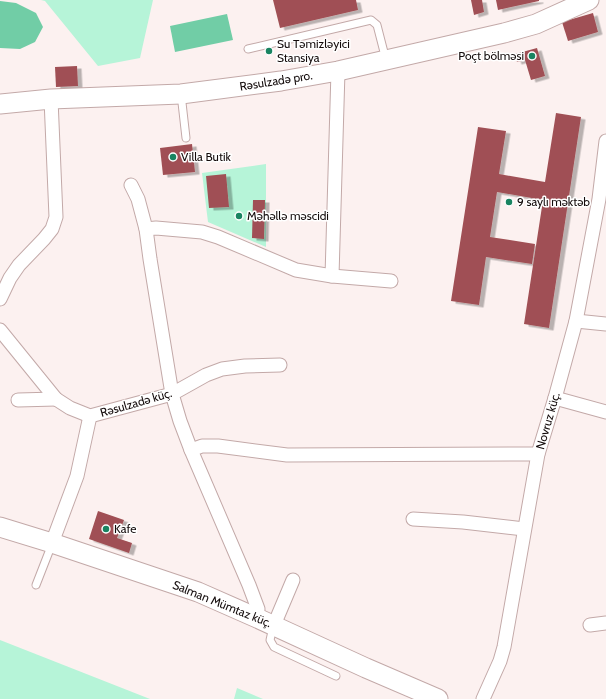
<svg xmlns="http://www.w3.org/2000/svg" width="606" height="699" font-family="Cabin,sans-serif">
<style>
.green{fill:#b6f4d8}
.water{fill:#71cda6}
.building{fill:#a05054;filter:url(#shadow)}
.lines{fill:none;stroke-linecap:round;stroke-linejoin:round}
.lane-casing{stroke:#c3a9a8;stroke-width:9}
.street-casing{stroke:#c3a9a8;stroke-width:15}
.secondary-casing{stroke:#c3a9a8;stroke-width:21}
.lane{stroke:#fff;stroke-width:7}
.street{stroke:#fff;stroke-width:13}
.secondary{stroke:#fff;stroke-width:19}
.poi-dot{fill:#198461;stroke:#fff;stroke-width:1.5}
.labels{text-anchor:middle;stroke-width:3;stroke-linejoin:round;paint-order:stroke}
.poi-label{font-size:12px;fill:#130b0b;stroke:#fff;text-anchor:start}
.street-label{font-size:12px;fill:#130b0b;stroke:#fff}
</style>
<defs>
<filter id="shadow"><feDropShadow dx="4.5" dy="2.5" stdDeviation="0" flood-color="#0004"/></filter>
</defs>
<rect width="100%" height="100%" fill="#fcf1f0"/>
<g class="green">
<polygon points="41,0 153,0 140,58 98,66 45,1"/>
<polygon points="266,164 266,247 208,222 202,173"/>
<polygon points="0,640 150,699 0,699"/>
<polygon points="237,688 263,699 234,699"/>
</g>
<g class="water">
<polygon points="0,1 16,3 36,13 43,27 35,42 20,49 0,48"/>
<polygon points="227,14 233,40 175,52 170,26"/>
</g>
<g class="building">
<polygon points="273,0 356,0 358,10 280,28"/>
<polygon points="471,0 482,0 484,12 474,15"/>
<polygon points="496,0 539,0 539,1 498,10"/>
<polygon points="593,13 598,32 568,41 562,22"/>
<polygon points="537,48 545,76 531,80 525,60 517,62 515,54"/>
<polygon points="77,66 78,86 56,87 55,67"/>
<polygon points="556,113 581,117 549,328 524,324 543,200 497,192 490,237 535,244 532,264 486,257 479,305 451,301 478,127 506,131 499,174 545,182"/>
<polygon points="192,144 195,172 163,175 160,148"/>
<polygon points="226,174 229,207 209,208 206,176"/>
<polygon points="253,200 265,200 264,239 252,238"/>
<polygon points="98,511 124,520 117,538 132,543 129,553 89,539"/>
</g>
<g class="lines">
<g class="lane-casing">
<g id="lane">
<polyline points="248,49 371,20 377,25 386,60"/>
<polyline points="181,94 186,138"/>
<polyline points="36,585 52,544"/>
<polyline points="273,627 270,640 274,647 336,676"/>
</g>
</g>
<g class="street-casing">
<g id="street">
<polyline points="131,185 138,199 146,229 150,259 172,394 180,421 191,450 249,585 258,609 257,618"/>
<polyline points="146,229 156,228 202,232 218,237 296,270 332,276 391,281"/>
<polyline points="332,276 338,71"/>
<polyline points="0,299 10,278 19,265 44,239 52,229 56,217 51,99"/>
<polyline points="576,321 606,324"/>
<polyline points="0,330 56,399 70,408 90,416 172,394 206,375 222,369 245,366 280,365"/>
<polyline points="555,398 606,412"/>
<polyline points="18,400 56,399"/>
<polyline points="191,450 202,446 218,446 287,455 538,454"/>
<polyline points="413,519 463,522 524,529"/>
<polyline points="52,543 77,476 90,416"/>
<polyline points="274,625 293,580"/>
<polyline points="590,625 606,623"/>
<polyline points="483,699 500,661 504,647 538,454 555,398 576,321 599,199 606,141"/>
</g>
</g>
<g class="secondary-casing">
<g id="secondary">
<polyline points="0,104 51,99 181,94 281,81 338,71 504,33 536,24 589,0"/>
<polyline points="0,527 52,543 198,592 257,618 366,668 438,699"/>
</g>
</g>
<use href="#lane" class="lane"/>
<use href="#street" class="street"/>
<use href="#secondary" class="secondary"/>
</g>
<g class="poi-dot">
<circle cx="269" cy="51" r="4"/>
<circle cx="532" cy="56" r="4"/>
<circle cx="173" cy="157" r="4"/>
<circle cx="509" cy="202" r="4"/>
<circle cx="239" cy="216" r="4"/>
<circle cx="106" cy="529" r="4"/>
</g>
<g class="labels">
<g class="poi-label">
<text x="277" y="48">Su Təmizləyici<tspan x="277" dy="14">Stansiya</tspan></text>
<text x="524" y="60" text-anchor="end">Poçt bölməsi</text>
<text x="181" y="161">Villa Butik</text>
<text x="517" y="206">9 saylı məktəb</text>
<text x="247" y="220">Məhəllə məscidi</text>
<text x="114" y="533">Kafe</text>
</g>
<g class="street-label">
<text transform="translate(276 81) rotate(-9)" y="4">Rəsulzadə pro.</text>
<text transform="translate(136 403) rotate(-16)" y="4">Rəsulzadə küç.</text>
<text transform="translate(548 421) rotate(-74)" y="4">Novruz küç.</text>
<text transform="translate(222 604) rotate(22)" y="4">Salman Mümtaz küç.</text>
</g>
</g>
</svg>
